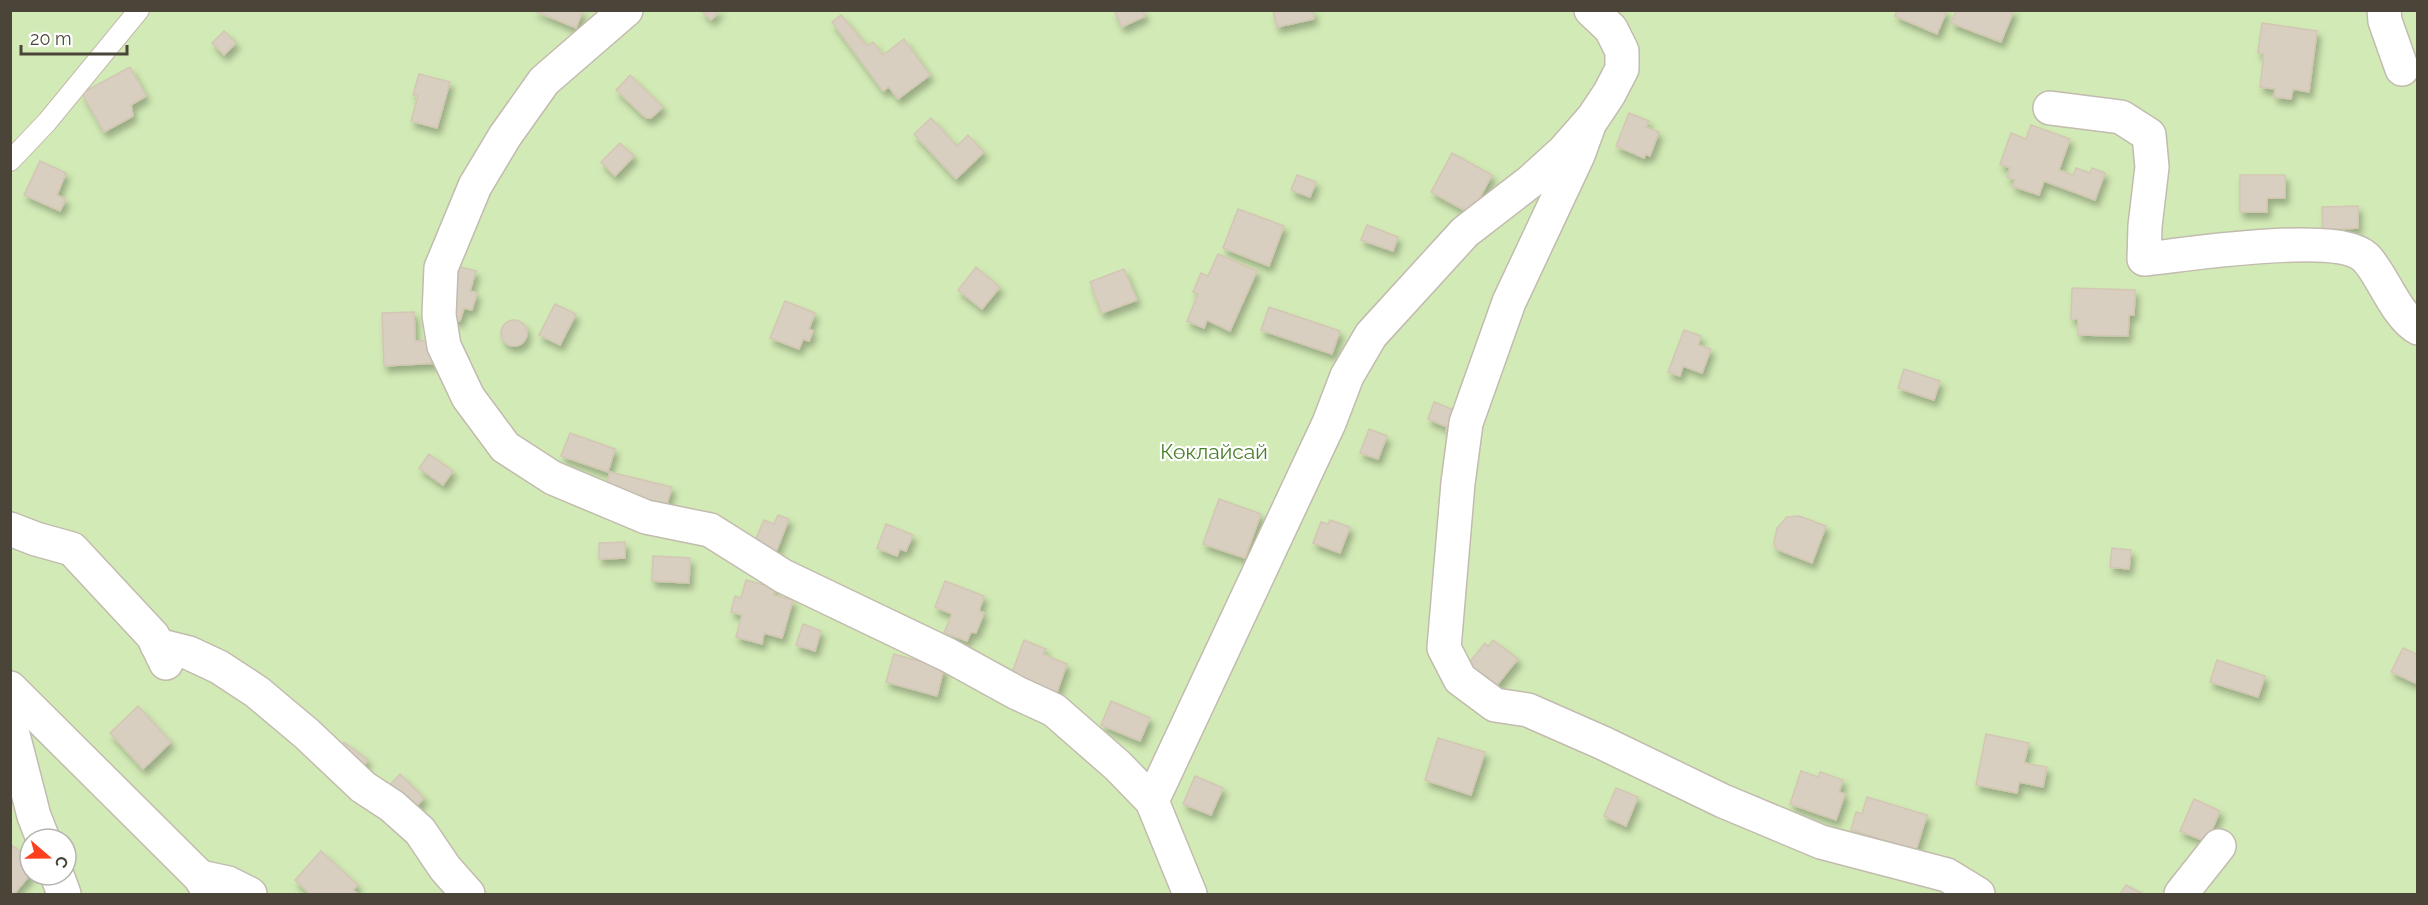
<svg xmlns="http://www.w3.org/2000/svg" width="2428" height="905" font-family="Raleway,sans-serif">
<style>
.green{fill:#d2eab5;fill-rule:evenodd}
.building{fill:#d8cfc1;stroke:#d3c7b4;stroke-width:1.5;filter:url(#shadow)}
.lines{fill:none;stroke-linecap:round;stroke-linejoin:round}
.service-casing{stroke:#c2bbae;stroke-width:22}
.minor-casing{stroke:#c2bbae;stroke-width:36}
.tertiary-casing{stroke:#c2bbae;stroke-width:36}
.service{stroke:#fff;stroke-width:20}
.minor{stroke:#fff;stroke-width:33}
.tertiary{stroke:#fff;stroke-width:33}
.labels{text-anchor:middle;stroke-width:4.5;stroke-linejoin:round;paint-order:stroke}
.park-label{font-size:21px;fill:#4a7f2a;stroke:#fff}
</style>
<defs>
<filter id="shadow"><feDropShadow dx="3.5" dy="6" stdDeviation="3" flood-color="#0004"/></filter>
</defs>
<rect width="100%" height="100%" fill="#f6f3ec"/>
<path class="green" d="M10 11H2417V894H11ZM30 839H66V875H30Z"/>
<g class="building">
<polygon points="533,10 583,10 576,28"/>
<polygon points="701,10 720,10 711,20"/>
<polygon points="1114,10 1143,10 1145,16 1122,27"/>
<polygon points="1273,10 1313,10 1314,19 1277,27"/>
<polygon points="1897,10 1947,10 1937,34 1895,16"/>
<polygon points="1956,10 2014,10 2001,42 1951,23"/>
<polygon points="841,15 867,46 873,42 883,55 904,39 930,75 898,99 889,87 883,91 832,22"/>
<polygon points="2262,23 2317,31 2309,92 2293,89 2291,99 2274,97 2275,89 2260,87 2264,54 2258,53"/>
<polygon points="224,31 236,43 224,55 212,43"/>
<polygon points="130,67 146,96 131,105 133,116 104,132 82,93"/>
<polygon points="419,74 450,82 437,128 411,121 418,96 413,95"/>
<polygon points="630,75 663,107 651,118 646,118 616,90"/>
<polygon points="1629,113 1649,121 1646,127 1659,132 1650,156 1646,154 1644,158 1616,146"/>
<polygon points="931,118 957,146 968,135 984,152 956,179 914,134"/>
<polygon points="2031,125 2070,139 2059,170 2073,175 2076,168 2090,173 2092,168 2105,173 2095,200 2044,181 2039,195 2012,186 2015,180 2007,177 2010,168 2000,164 2011,133 2026,139"/>
<polygon points="620,143 634,156 615,176 601,162"/>
<polygon points="1452,153 1492,175 1471,214 1431,192"/>
<polygon points="40,161 66,173 57,195 66,199 60,211 24,195"/>
<polygon points="1297,175 1316,182 1310,197 1291,190"/>
<polygon points="2240,175 2285,175 2285,198 2267,198 2267,212 2240,212"/>
<polygon points="2358,206 2358,228 2323,230 2322,207"/>
<polygon points="1238,209 1284,226 1269,266 1223,248"/>
<polygon points="1367,225 1398,237 1393,251 1361,240"/>
<polygon points="1218,254 1257,271 1230,331 1207,320 1204,328 1187,321 1198,294 1193,292 1201,273 1208,276"/>
<polygon points="457,266 476,271 470,291 477,293 472,310 464,308 460,321 443,316"/>
<polygon points="976,267 1000,287 982,309 958,290"/>
<polygon points="1124,269 1137,300 1102,313 1090,282"/>
<polygon points="2072,288 2135,290 2134,315 2129,315 2128,336 2078,335 2078,319 2071,319"/>
<polygon points="785,301 815,313 809,329 813,331 809,341 803,339 799,349 770,338"/>
<polygon points="555,304 576,314 560,345 539,335"/>
<polygon points="1269,307 1340,331 1332,354 1261,330"/>
<polygon points="414,312 415,341 436,340 437,363 384,366 382,313"/>
<circle cx="514" cy="333" r="13"/>
<polygon points="1684,330 1701,336 1698,345 1711,349 1702,373 1683,366 1680,376 1668,372"/>
<polygon points="1904,369 1940,381 1934,400 1898,388"/>
<polygon points="1434,402 1461,413 1454,434 1446,431 1447,427 1428,419"/>
<polygon points="1369,429 1387,436 1378,459 1360,453"/>
<polygon points="570,433 615,449 608,472 561,456"/>
<polygon points="429,454 453,471 443,485 419,468"/>
<polygon points="610,472 672,487 667,504 605,489"/>
<polygon points="1219,499 1261,514 1245,558 1203,544"/>
<polygon points="778,515 789,519 776,552 754,543 764,520 774,524"/>
<polygon points="1799,516 1826,526 1812,563 1776,549 1774,543 1777,528 1787,517"/>
<polygon points="1330,520 1350,527 1340,553 1313,543 1321,522 1328,524"/>
<polygon points="886,524 913,535 906,551 900,549 897,556 877,548"/>
<polygon points="625,542 625,558 599,559 599,543"/>
<polygon points="2112,548 2131,550 2129,569 2110,567"/>
<polygon points="653,556 690,558 689,583 652,581"/>
<polygon points="746,580 776,588 773,595 793,600 782,638 764,633 762,644 736,637 742,615 731,612 735,596 741,598"/>
<polygon points="945,581 984,596 979,611 984,613 976,633 971,632 967,641 944,633 952,614 935,607"/>
<polygon points="803,624 821,631 815,651 796,645"/>
<polygon points="1024,640 1046,649 1043,654 1067,664 1057,692 1011,676"/>
<polygon points="1493,640 1518,659 1497,685 1468,664 1485,643 1488,647"/>
<polygon points="2403,648 2418,655 2418,684 2391,672"/>
<polygon points="894,654 944,668 937,696 886,682"/>
<polygon points="2217,660 2265,676 2258,697 2210,682"/>
<polygon points="1111,701 1150,718 1140,741 1101,725"/>
<polygon points="138,706 171,742 143,769 110,733"/>
<polygon points="1986,734 2029,743 2024,763 2047,767 2043,787 2019,782 2017,793 1976,785"/>
<polygon points="1438,738 1485,752 1471,795 1425,780"/>
<polygon points="344,742 368,760 360,771 336,754"/>
<polygon points="1801,771 1818,777 1820,772 1843,780 1839,792 1845,794 1836,820 1790,804"/>
<polygon points="400,774 424,798 411,812 386,789"/>
<polygon points="1195,776 1223,788 1211,815 1183,804"/>
<polygon points="1616,788 1638,797 1626,826 1604,816"/>
<polygon points="1867,797 1927,815 1916,850 1851,830 1856,812 1862,814"/>
<polygon points="2194,799 2220,811 2207,842 2180,831"/>
<polygon points="10,844 30,858 30,875 14,894 10,894"/>
<polygon points="321,851 358,885 353,890 358,894 310,894 295,880"/>
<polygon points="2126,885 2143,894 2120,894"/>
</g>
<g class="lines">
<g class="service-casing">
<polyline id="service" points="10,161 47,122 139,10"/>
</g>
<g class="minor-casing">
<g id="minor">
<polyline points="626,10 544,81 505,136 475,186 441,268 439,315 444,346 468,397 505,447 553,478 646,517 710,530 783,576 948,655 1017,693 1054,710 1118,766 1152,801"/>
<polyline points="2384,10 2385,21 2402,69"/>
<path d="M2050 108 2121 117 2149 135 2152 167 2145 226 2144 259C2185 255 2338 230 2366 258 2382 274 2396 316 2418 328"/>
<polyline points="1590,122 1578,155 1509,302 1466,423 1458,483 1444,648 1460,679 1495,705 1528,710 1603,743 1723,801 1821,842 1947,875 1978,894"/>
<polyline points="10,529 36,539 72,549 153,636 166,663"/>
<polyline points="157,645 189,653 219,667 257,692 307,734 363,787 392,806 420,831 445,868 468,894"/>
<polyline points="10,723 34,816 43,839"/>
<polyline points="57,875 64,894"/>
<polyline points="200,877 228,883 250,894"/>
<polyline points="1190,894 1152,801 1329,423 1347,376 1371,335 1465,232 1531,181 1564,151 1593,118 1609,94 1622,69 1622,51 1611,29 1591,10"/>
<polyline points="2181,894 2219,846"/>
</g>
</g>
<g class="tertiary-casing">
<polyline id="tertiary" points="10,688 200,877 210,894"/>
</g>
<use href="#service" class="service"/>
<use href="#minor" class="minor"/>
<use href="#tertiary" class="tertiary"/>
</g>
<g class="labels">
<g class="park-label">
<text x="1214" y="459">Көклайсай</text>
</g>
</g>
<rect width="2428" height="905" fill="none" stroke="#4b4439" stroke-width="24"/>
<g transform="translate(48 857) rotate(110)"><circle r="28" fill="#ffffff" stroke="#b7b4b0" stroke-width="1.5"/>
<path d="M0-4.5L10 22L0 15L-10 22Z" fill="#fc3f1d"/>
<text y="-9" font-size="16" font-weight="bold" text-anchor="middle" fill="#4b4439">С</text>
</g>
<path d="M21 45v9h106v-9" fill="none" stroke="#4b4439" stroke-width="3"/>
<text x="30" y="45" font-size="18" fill="#4b4439" stroke="#ffffff" stroke-width="4.5" paint-order="stroke">20 m</text>
</svg>
